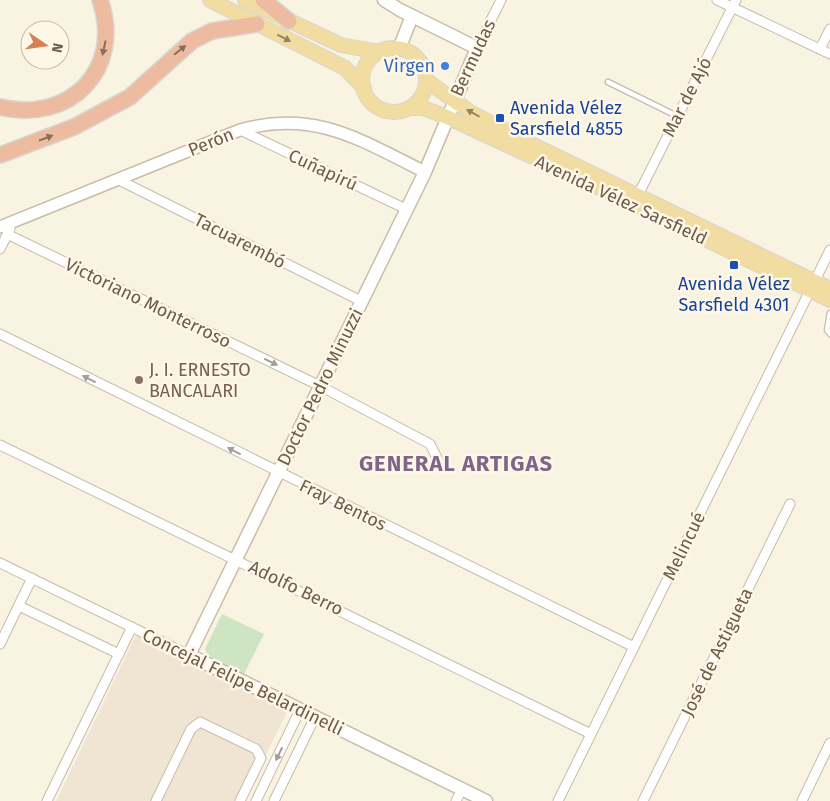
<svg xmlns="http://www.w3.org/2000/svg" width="830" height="801" font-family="'Fira Sans',sans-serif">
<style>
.residential{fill:#f0e5d2}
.green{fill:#cde5c3}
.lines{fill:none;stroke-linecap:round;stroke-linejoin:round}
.service-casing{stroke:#c8bbab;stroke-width:7}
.minor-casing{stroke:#c8bbab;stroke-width:11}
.tertiary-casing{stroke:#c8bbab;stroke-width:14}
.secondary-casing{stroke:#cbbca9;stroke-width:15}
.primary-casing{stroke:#d9d5d0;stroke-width:16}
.motorway-casing{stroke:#d9d5d0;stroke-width:18}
.service{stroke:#fff;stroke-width:4.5}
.minor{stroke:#fff;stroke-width:9}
.tertiary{stroke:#fff;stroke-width:11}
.secondary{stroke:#fff;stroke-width:12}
.primary{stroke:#f1dca2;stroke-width:14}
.motorway{stroke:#edbca0;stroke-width:15}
.oneway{fill:#958266}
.oneway2{fill:#876f5d}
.oneway3{fill:#a89d94}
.shop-dot{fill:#3f7fe0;stroke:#fdf7e8;stroke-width:2}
.transit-dot{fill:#1a4fb4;stroke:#fdf7e8;stroke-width:2}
.education-dot{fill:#8d6e63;stroke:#fdf7e8;stroke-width:2}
.labels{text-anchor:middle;stroke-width:5;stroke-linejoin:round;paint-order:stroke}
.street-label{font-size:18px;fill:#6e5c4c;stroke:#fdf7e8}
.shop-label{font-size:18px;fill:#366cbe;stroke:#fdf7e8;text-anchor:end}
.transit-label{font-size:18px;fill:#164399;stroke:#fdf7e8;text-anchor:start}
.education-label{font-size:18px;fill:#785e54;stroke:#fdf7e8;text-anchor:start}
.district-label{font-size:22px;font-weight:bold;letter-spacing:1px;fill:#81648a;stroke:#fdf7e8}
</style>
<rect width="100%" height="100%" fill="#f9f3e2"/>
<polygon class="residential" points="136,635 287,712 243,801 56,801"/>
<polygon class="green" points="222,614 264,634 244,674 209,659 205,649"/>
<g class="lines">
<g class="service-casing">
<g id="service">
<polyline points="608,82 677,116"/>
<polyline points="830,313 827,330 830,334"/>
</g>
</g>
<g class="minor-casing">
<g id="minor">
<polyline points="717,0 830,54"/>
<polyline points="477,48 501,0"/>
<polyline points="820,49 830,29"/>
<polyline points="240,130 406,209"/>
<polyline points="119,180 361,301"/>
<polyline points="638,195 736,0"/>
<polyline points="7,234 320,386 430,444 440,464"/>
<polyline points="0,249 10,229"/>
<polyline points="0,334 634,647"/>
<polyline points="0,445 591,734"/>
<polyline points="0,563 189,655"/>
<polyline points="19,606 119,654"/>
<polyline points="0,644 32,578"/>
<polyline points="47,801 132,627"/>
<polyline points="156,801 191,729 200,722 256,749 261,758 240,801"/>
<polyline points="256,801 300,710"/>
<polyline points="274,801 315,717"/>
<polyline points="456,801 462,789"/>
<polyline points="558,801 830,250"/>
<polyline points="643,801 790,504"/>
<polyline points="802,801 830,743"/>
</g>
</g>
<g class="tertiary-casing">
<path id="tertiary" d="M0 227 240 130C315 109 360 140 425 172"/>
</g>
<g class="secondary-casing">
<g id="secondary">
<polyline points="384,0 400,10 477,48 425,172 189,655 486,801"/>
<polyline points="399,49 412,16"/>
</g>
</g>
<g class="primary-casing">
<g id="primary">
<polyline points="210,0 345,68 364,88"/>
<polyline points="245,0 341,45 379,52"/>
<circle cx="394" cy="80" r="32"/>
<polyline points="426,80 470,112 531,144 830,289"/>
<polyline points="410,108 423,108 447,117 634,204 830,300"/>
</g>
</g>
<g class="motorway-casing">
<g id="motorway">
<polyline points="263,0 289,21"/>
<path d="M0 107C70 124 124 69 100 0"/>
<polyline points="0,155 74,127 130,97 192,41 212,31 257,24"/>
</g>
</g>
<use href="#service" class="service"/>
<use href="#minor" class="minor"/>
<use href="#tertiary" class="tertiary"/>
<use href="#secondary" class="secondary"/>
<use href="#primary" class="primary"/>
<use href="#motorway" class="motorway"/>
</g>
<defs><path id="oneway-solid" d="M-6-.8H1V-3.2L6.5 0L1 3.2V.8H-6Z" transform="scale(1.25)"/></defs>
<g class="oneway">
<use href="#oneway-solid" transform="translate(284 38) rotate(27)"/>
<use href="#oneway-solid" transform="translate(473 113) rotate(-150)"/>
</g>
<g class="oneway2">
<use href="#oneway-solid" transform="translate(104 48) rotate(102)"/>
<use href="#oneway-solid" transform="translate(180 50) rotate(-39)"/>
<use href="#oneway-solid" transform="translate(46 138) rotate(-21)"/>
</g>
<g class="oneway3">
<use href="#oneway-solid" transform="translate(271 362) rotate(26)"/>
<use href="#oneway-solid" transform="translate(89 379) rotate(-153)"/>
<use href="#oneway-solid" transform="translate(234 451) rotate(-153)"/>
<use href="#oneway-solid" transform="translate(279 754) rotate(116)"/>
</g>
<circle class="shop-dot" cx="445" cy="66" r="5"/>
<g class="transit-dot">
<rect x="495" y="113" width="10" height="10" rx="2.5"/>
<rect x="729" y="260" width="10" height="10" rx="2.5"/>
</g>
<circle class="education-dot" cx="139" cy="380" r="5"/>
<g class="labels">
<g class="street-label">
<text transform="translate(473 58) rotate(-65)" y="6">Bermudas</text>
<text transform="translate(687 97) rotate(-63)" y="6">Mar de Ajó</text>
<text transform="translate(211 142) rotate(-22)" y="6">Perón</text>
<text transform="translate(323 170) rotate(25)" y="6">Cuñapirú</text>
<text transform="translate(621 200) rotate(25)" y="6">Avenida Vélez Sarsfield</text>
<text transform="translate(240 241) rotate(27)" y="6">Tacuarembó</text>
<text transform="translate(148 303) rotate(26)" y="6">Victoriano Monterroso</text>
<text transform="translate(320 387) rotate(-64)" y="6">Doctor Pedro Minuzzi</text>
<text transform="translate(343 505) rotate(26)" y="6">Fray Bentos</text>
<text transform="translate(684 546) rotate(-64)" y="6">Melincué</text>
<text transform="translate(296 588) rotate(26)" y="6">Adolfo Berro</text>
<text transform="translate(717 652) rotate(-64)" y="6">José de Astigueta</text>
<text transform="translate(243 682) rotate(26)" y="6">Concejal Felipe Belardinelli</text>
</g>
<g class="shop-label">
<text x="435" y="72">Virgen</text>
</g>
<g class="transit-label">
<text x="510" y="114">Avenida Vélez<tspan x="510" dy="21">Sarsfield 4855</tspan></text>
<text x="734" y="290" text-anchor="middle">Avenida Vélez<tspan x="734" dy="21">Sarsfield 4301</tspan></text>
</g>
<g class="education-label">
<text x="149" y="376">J. I. ERNESTO<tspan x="149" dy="21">BANCALARI</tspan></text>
</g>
<g class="district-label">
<text x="456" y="471">GENERAL ARTIGAS</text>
</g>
</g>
<g transform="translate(45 45) rotate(103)"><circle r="24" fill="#fdf7e8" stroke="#c4b9aa"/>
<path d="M0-4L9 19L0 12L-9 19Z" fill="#d68055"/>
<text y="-8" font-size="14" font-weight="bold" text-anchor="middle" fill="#6e5c4c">N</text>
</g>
</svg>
